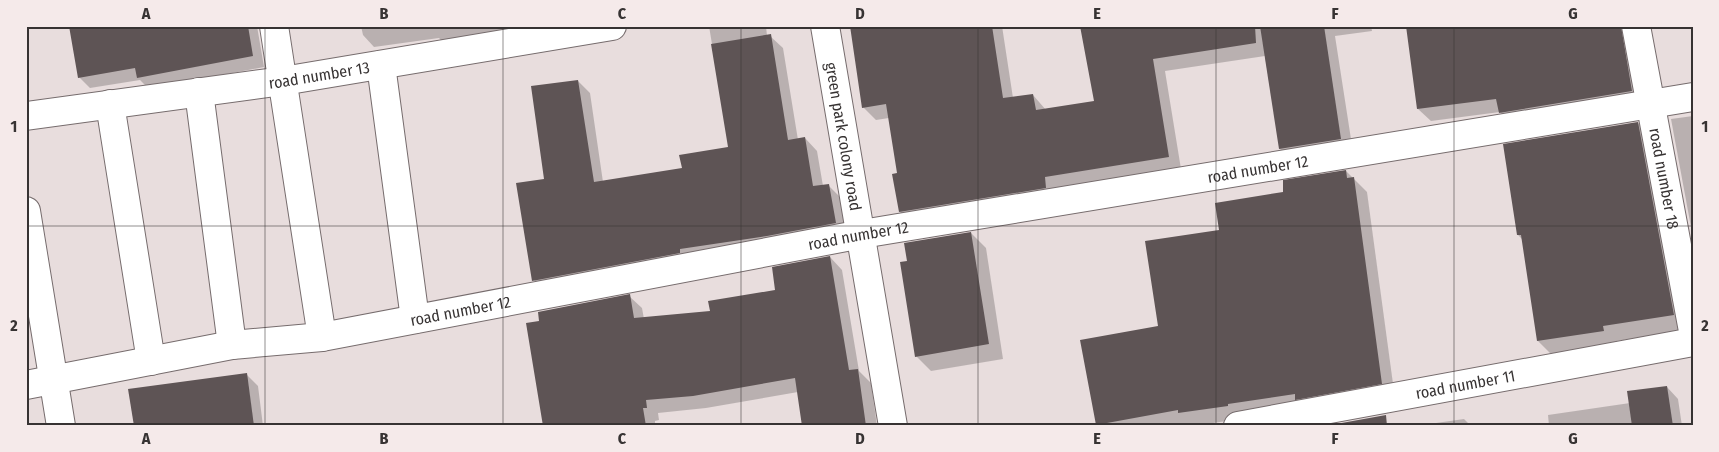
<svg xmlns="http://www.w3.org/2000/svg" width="1719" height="452" font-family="'Fira Sans Condensed',sans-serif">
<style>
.shadow{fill:#0003}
.building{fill:#5e5455}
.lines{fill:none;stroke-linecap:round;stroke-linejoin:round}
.minor-casing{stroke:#766c6d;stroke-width:30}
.minor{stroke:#fff;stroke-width:28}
.grid{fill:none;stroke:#373333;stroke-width:1;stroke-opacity:0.55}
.labels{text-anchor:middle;stroke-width:5;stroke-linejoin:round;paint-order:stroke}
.street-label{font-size:16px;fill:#373333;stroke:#f5eaea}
.neatline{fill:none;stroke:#373333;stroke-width:2}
.grid-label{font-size:16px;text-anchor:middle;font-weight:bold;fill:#373333}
</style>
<rect width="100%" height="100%" fill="#e8dddd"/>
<g class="shadow">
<polygon points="70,26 257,26 264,67 149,89 140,80 90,88 79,77"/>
<polygon points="361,26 502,26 504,41 449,49 439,38 374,47 363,35"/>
<polygon points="709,26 766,26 767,36 770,36 783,48 798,140 805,138 817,151 823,186 828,185 840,197 847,235 546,292 534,280 546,180 578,81 590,93 603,182 683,169 729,148"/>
<polygon points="851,26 1002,26 1013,98 1033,95 1046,110 1096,102 1081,26 1371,26 1372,31 1335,36 1353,152 1292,162 1280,149 1265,56 1165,71 1181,169 912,224 900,212 898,174 889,118 876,120 863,107"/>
<polygon points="1408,26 1633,26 1644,104 1513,125 1500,112 1431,121 1418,109"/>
<polygon points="1691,26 1693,26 1693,41"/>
<polygon points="1693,116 1693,238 1671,119"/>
<polygon points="1638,123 1652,138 1688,330 1617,341 1618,346 1553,356 1538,341 1523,240 1518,235"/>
<polygon points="1346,171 1367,192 1394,391 1247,418 1193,426 1098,426 1221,231 1284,193"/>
<polygon points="971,233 986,248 1003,359 931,371 916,356 909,262"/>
<polygon points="830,257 842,270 859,371 871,383 877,426 803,426 798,392 706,408 658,413 659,420 655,421 655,426 544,426 629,296 642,308 644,319 711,312 777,291"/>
<polygon points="247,375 258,386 263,426 135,426"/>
<polygon points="1667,387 1678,399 1682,426 1549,426 1548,415 1630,403"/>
<polygon points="1464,419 1471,426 1415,426"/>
</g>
<g class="building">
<polygon points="69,26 248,26 253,56 137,78 135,68 78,78"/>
<polygon points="850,26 992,26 1003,98 1033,94 1036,110 1094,101 1080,26 1255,26 1256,43 1153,59 1169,157 1045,177 1046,188 899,212 892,174 897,173 886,104 862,108"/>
<polygon points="1260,26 1324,26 1341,139 1279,149"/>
<polygon points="1406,26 1621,26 1632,91 1499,113 1496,99 1417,109"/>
<polygon points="771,34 788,140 805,137 813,186 829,184 836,223 767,236 680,249 680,253 532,281 516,183 544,179 531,86 578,80 594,182 682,168 679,155 728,147 711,44"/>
<polygon points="1638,122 1674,315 1603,326 1604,331 1537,341 1521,235 1517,235 1503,144"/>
<polygon points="1346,170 1347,178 1354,177 1382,384 1295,400 1295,394 1228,404 1228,406 1178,413 1178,410 1096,425 1080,340 1158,326 1145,241 1219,230 1215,203 1283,192 1283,180"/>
<polygon points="971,232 989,344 915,357 900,262 907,261 904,243"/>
<polygon points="830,256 849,370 858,369 866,426 802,426 795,378 693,396 646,400 647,408 643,408 646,426 543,426 526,323 539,321 538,312 630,294 634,318 710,311 708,301 775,290 772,267"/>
<polygon points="247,373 254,426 134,426 128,389"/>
<polygon points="1667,386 1673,426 1632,426 1627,391"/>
<polygon points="1386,415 1387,426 1325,426"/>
</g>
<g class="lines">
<g class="minor-casing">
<g id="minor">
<polyline points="274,26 322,337"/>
<path id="s1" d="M825 26 893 426"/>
<path id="s2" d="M1636 26 1693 331"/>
<polyline points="381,65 415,319"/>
<polyline points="199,92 232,345"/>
<polyline points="110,104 151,361"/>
<path id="s3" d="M26 116 283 81 612 26"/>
<polyline points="26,211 61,426"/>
<path id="s4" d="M26 385 232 345 322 337 862 234 1693 97"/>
<path id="s5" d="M1238 426 1693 342"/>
</g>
</g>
<use href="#minor" class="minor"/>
</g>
<path class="grid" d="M265 26V426M503 26V426M741 26V426M978 26V426M1216 26V426M1454 26V426M26 226H1693"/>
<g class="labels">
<g class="street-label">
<text dy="6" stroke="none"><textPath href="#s3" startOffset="296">road number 13</textPath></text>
<text dy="6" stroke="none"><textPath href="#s1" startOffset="112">green park colony road</textPath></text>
<text dy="6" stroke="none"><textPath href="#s4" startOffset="1251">road number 12</textPath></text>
<text dy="6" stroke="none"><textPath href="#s2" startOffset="155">road number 18</textPath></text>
<text dy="6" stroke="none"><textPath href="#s4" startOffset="846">road number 12</textPath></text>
<text dy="6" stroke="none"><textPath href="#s4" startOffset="441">road number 12</textPath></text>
<text dy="6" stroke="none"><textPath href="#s5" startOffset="231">road number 11</textPath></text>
</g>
</g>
<rect width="1719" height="452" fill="none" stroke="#f5eaea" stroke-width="55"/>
<rect x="28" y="28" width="1664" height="396" class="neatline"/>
<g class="grid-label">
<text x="146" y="19">A</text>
<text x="384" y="19">B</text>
<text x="622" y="19">C</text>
<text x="860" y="19">D</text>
<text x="1097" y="19">E</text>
<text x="1335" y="19">F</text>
<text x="1573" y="19">G</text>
<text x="14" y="132">1</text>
<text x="1705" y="132">1</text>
<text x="14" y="331">2</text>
<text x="1705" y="331">2</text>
<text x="146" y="444">A</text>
<text x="384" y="444">B</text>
<text x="622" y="444">C</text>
<text x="860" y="444">D</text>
<text x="1097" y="444">E</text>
<text x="1335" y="444">F</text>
<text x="1573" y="444">G</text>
</g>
</svg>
